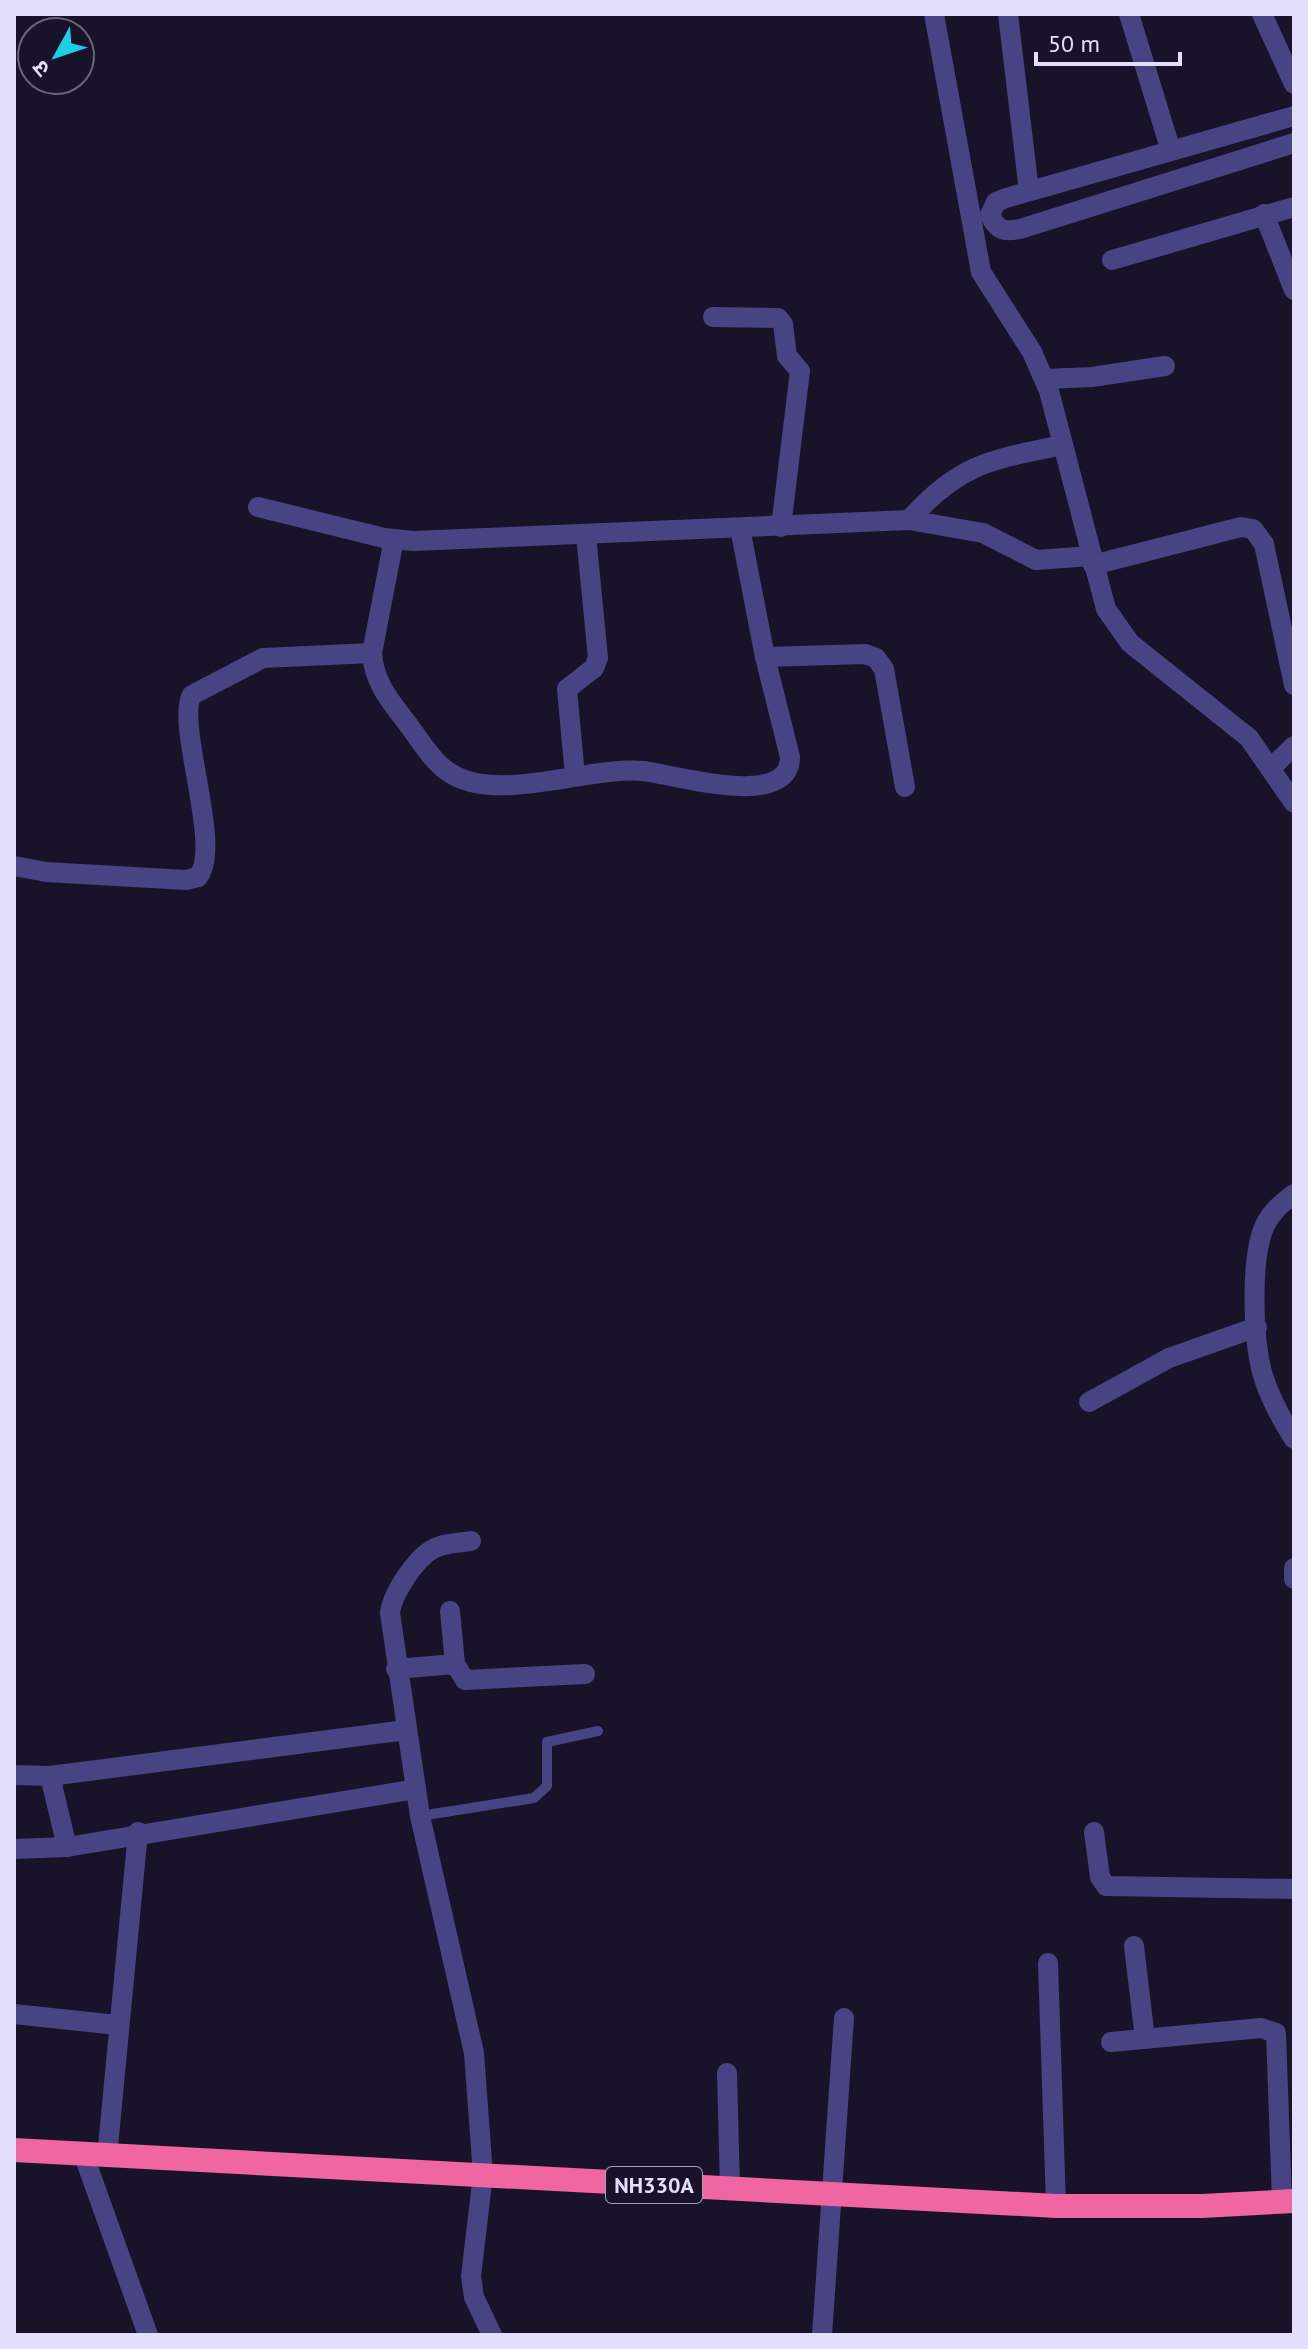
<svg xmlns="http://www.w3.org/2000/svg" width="1308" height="2349" font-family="'PT Sans','Noto Sans Devanagari',sans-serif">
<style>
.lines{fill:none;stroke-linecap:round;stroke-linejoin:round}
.lane{stroke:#484382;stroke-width:10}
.street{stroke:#484382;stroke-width:20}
.highway{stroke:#ef66a3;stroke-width:24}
.labels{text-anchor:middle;stroke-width:6;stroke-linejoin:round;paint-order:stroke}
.shield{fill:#181328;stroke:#a5a1bc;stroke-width:2}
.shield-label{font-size:22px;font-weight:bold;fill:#e2defc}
</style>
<rect width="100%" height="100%" fill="#181328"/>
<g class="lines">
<polyline class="lane" points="420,1816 534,1798 547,1786 547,1742 598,1731"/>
<g class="street">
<polyline points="934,14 981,272 1032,352 1049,391 1106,609 1130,643 1249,738 1294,803"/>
<polyline points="1008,14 1029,191"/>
<polyline points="1129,14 1171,151"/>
<polyline points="1262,14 1294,84"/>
<path d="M1294 116 1006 198 996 202 990 215C997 231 1005 232 1020 229L1294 143"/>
<polyline points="1264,214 1294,290"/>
<polyline points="1112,260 1294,207"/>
<polyline points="713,317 778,318 783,324 787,356 800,371 781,527"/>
<polyline points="1045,379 1092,377 1165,366"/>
<polyline points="258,507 384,538 413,541 909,520 983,533 1036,560 1091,556"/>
<path d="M909 520C960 463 990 460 1063 445"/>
<path d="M394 539 372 653C374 684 392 703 410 727 422 743 433 762 450 773 498 804 588 766 643 771 672 774 790 811 790 757L765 657 740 528"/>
<polyline points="1093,565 1241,527 1253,529 1264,544 1294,685"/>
<polyline points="765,657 865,654 876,658 884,669 905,787"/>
<polyline points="1272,767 1294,746"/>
<polyline points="575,776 567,689 594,668 598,658 586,535"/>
<path d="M14 866 46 872 186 880 198 877C223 847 175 723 192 695L263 658 372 653"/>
<path d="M1294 1194C1282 1203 1272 1211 1265 1225 1250 1258 1253 1337 1262 1372 1269 1397 1281 1418 1294 1439"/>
<polyline points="1089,1402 1169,1358 1257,1327"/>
<path d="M471 1541C459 1543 443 1543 433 1549 416 1558 392 1594 390 1613L420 1816 474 2053 483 2175 471 2276 474 2297 492 2335"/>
<polyline points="1294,1568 1294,1579"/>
<polyline points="450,1611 455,1664 465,1680 585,1674"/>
<polyline points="396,1669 455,1664"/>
<polyline points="14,1775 50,1776 406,1730"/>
<polyline points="50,1776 67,1847"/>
<polyline points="1094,1832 1100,1877 1106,1886 1294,1889"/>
<polyline points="14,1849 67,1847 416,1789"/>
<polyline points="1134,1946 1145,2039"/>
<polyline points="1048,1963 1056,2206"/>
<polyline points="14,2014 117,2025"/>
<polyline points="1111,2042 1261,2028 1276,2033 1282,2201"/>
<polyline points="727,2073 730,2189"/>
<polyline points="84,2156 148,2335"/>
<polyline points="107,2157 138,1832"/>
<polyline points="822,2335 844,2018"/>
</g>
<polyline class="highway" points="14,2150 1056,2206 1202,2206 1294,2201"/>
</g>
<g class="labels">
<rect class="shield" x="606" y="2167" width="96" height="36" rx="6"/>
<g class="shield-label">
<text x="654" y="2193">NH330A</text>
</g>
</g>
<rect width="1308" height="2349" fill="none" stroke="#e2defc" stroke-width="32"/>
<g transform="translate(56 56) rotate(230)"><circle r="38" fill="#181328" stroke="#69647d" stroke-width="2"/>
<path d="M0-6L14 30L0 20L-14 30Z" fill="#1ecde8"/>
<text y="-12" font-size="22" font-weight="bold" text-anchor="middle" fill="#e2defc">उ</text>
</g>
<path d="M1036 52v12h144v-12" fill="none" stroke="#e2defc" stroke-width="4"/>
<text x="1048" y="52" font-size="24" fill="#e2defc" stroke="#181328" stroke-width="6" paint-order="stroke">50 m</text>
</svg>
